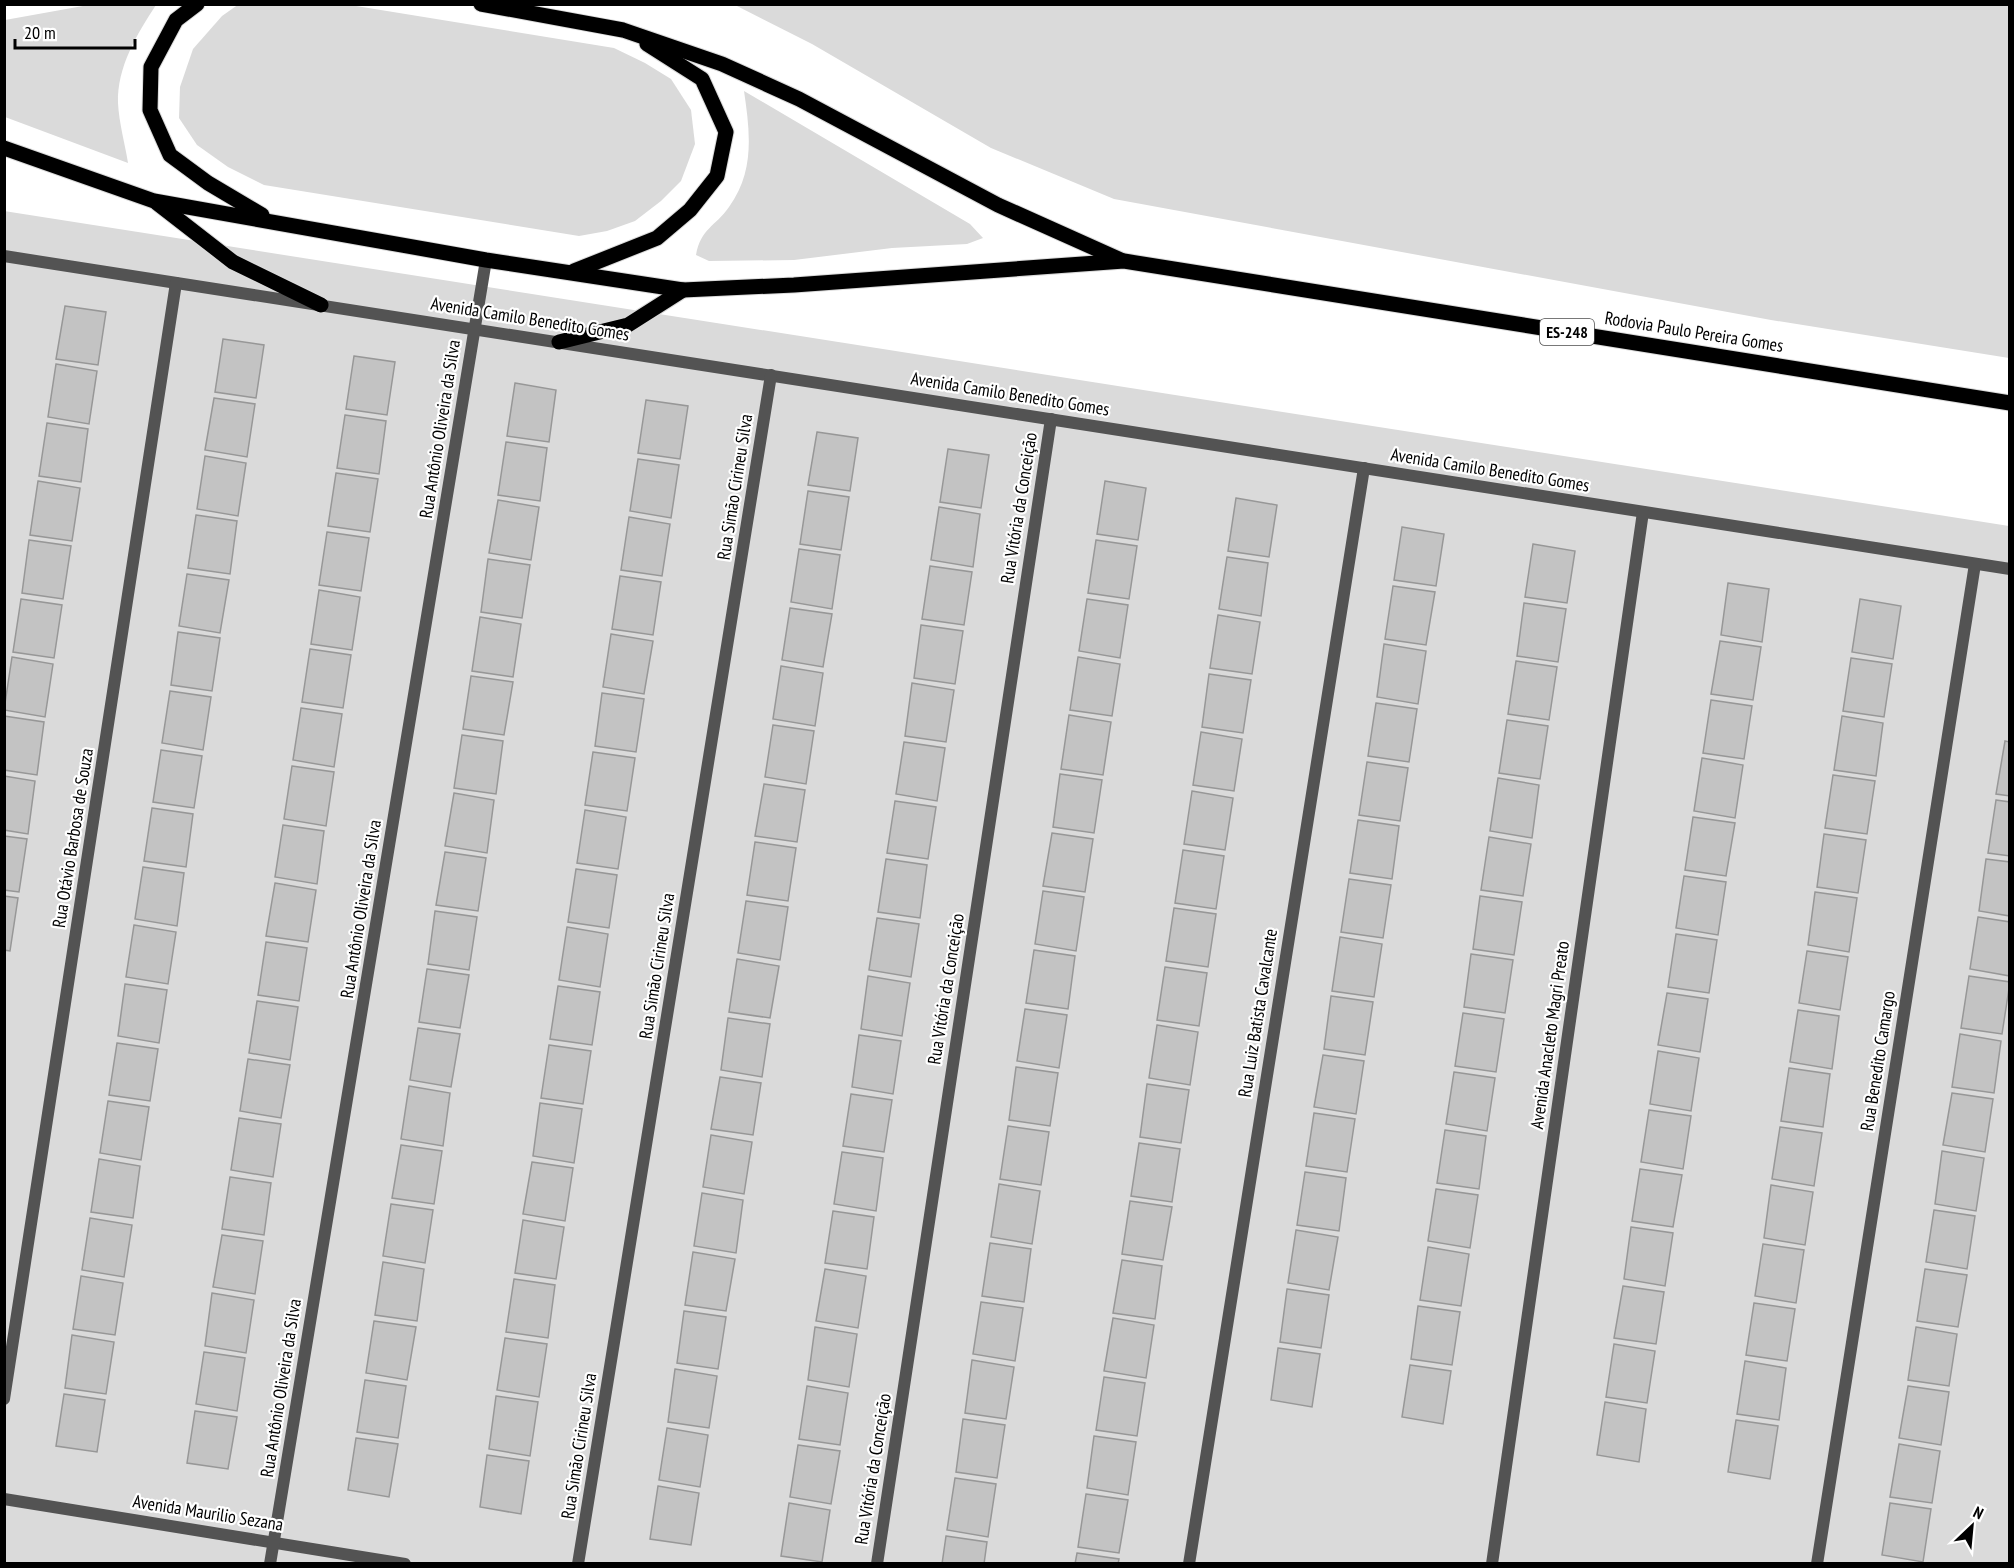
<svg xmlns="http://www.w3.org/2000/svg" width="2014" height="1568" font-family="'PT Sans Narrow',sans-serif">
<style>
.green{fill:#dadada}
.building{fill:#c3c3c3;stroke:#979797;stroke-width:1.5}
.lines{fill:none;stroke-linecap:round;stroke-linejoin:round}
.primary-casing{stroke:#dbdbdb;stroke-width:17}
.minor{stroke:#535353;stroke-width:12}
.primary{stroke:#000;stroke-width:15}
.labels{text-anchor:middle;stroke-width:4.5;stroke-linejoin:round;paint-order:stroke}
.shield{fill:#fff;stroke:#4c4c4c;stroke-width:1.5}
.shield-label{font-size:16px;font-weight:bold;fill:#000}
.street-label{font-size:18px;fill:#000;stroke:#fff}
</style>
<rect width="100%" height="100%" fill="#fff"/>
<g class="green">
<path d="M94 4 156 5C137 34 117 67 118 103 119 123 125 144 128 163L5 117V20Z"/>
<polygon points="239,4 350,5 614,48 645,63 671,79 691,110 695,144 681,181 661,201 635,221 607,231 579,236 264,185 228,167 197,145 179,118 180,87 193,49 222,16"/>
<polygon points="735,5 2009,5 2009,358 1771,320 1114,199 991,148 812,44"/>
<path d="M744 91 970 224 983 238 967 244 892 248 794 260 709 261 696 255C701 228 715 227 729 207 755 171 750 132 744 91Z"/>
<polygon points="4,211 2009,526 2009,1563 5,1563"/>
</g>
<g class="building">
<polygon points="65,306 106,312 98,365 56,359"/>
<polygon points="223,339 264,345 256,398 215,392"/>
<polygon points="354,356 395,362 387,415 346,409"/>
<polygon points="56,364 97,371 89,424 48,417"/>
<polygon points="515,383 556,390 549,442 507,436"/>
<polygon points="214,398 255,404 247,457 205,450"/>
<polygon points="646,400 688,406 680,459 638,453"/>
<polygon points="345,415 386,421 379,474 337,468"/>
<polygon points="47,423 88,429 81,482 39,476"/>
<polygon points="817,432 858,438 850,491 808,485"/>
<polygon points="506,442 547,448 540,501 498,495"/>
<polygon points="948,449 989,455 981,508 940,502"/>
<polygon points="205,456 246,463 238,516 197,509"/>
<polygon points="638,459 679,465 671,518 630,511"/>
<polygon points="336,473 378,479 370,532 328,526"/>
<polygon points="38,481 80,488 72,541 30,535"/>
<polygon points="1105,481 1146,488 1138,540 1097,534"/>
<polygon points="808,491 849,497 841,550 800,544"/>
<polygon points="1236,498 1277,505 1269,557 1228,551"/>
<polygon points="498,500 539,507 531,560 489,553"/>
<polygon points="939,507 980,514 973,567 931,560"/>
<polygon points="196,515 237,521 230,574 188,568"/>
<polygon points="629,517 670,524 662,576 621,570"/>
<polygon points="1402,527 1444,534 1436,586 1394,580"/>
<polygon points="327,532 369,538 361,591 319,585"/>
<polygon points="29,540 71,546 63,599 22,593"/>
<polygon points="1096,540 1137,546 1129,599 1088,593"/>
<polygon points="1533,544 1575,551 1567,603 1525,597"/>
<polygon points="799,549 840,555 832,609 791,602"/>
<polygon points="1227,557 1268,563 1261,616 1219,609"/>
<polygon points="488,559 530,565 522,618 481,612"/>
<polygon points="930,566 972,572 964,625 922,619"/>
<polygon points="187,574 229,580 220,633 179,626"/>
<polygon points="620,576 661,582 653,635 612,629"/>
<polygon points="1728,583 1769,589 1762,642 1721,635"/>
<polygon points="1393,586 1435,592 1426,645 1385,639"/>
<polygon points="319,590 360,597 352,650 311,644"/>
<polygon points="21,599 62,605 54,658 13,652"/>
<polygon points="1087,599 1128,605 1120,658 1079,651"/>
<polygon points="1860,599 1901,606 1893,659 1852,652"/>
<polygon points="1524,603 1566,609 1558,662 1517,656"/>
<polygon points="790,608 832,614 823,667 782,660"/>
<polygon points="1218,615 1260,622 1252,674 1210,668"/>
<polygon points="480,617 521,624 513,677 472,671"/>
<polygon points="921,625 963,631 955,684 914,678"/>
<polygon points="178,632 220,638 212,691 171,685"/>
<polygon points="611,634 653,641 644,694 603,687"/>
<polygon points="1720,641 1761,647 1753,700 1711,694"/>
<polygon points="1384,644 1426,651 1418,704 1377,697"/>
<polygon points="310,649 351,655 343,708 302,702"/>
<polygon points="12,657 53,664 45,717 4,710"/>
<polygon points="1078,657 1120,664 1112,716 1070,710"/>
<polygon points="1851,658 1892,664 1884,717 1843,711"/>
<polygon points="1516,661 1557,667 1549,720 1508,714"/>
<polygon points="781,666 823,673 815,726 773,719"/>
<polygon points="1209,674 1251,680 1243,733 1202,727"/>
<polygon points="471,676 513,682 504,735 463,729"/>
<polygon points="912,683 954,690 946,742 905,736"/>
<polygon points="170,691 211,697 203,750 162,743"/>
<polygon points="602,693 644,699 636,752 595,746"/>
<polygon points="1711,700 1752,706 1744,759 1703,753"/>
<polygon points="1376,703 1417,709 1409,762 1368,756"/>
<polygon points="301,708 342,714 334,767 293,760"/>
<polygon points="1069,715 1111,722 1103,775 1061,769"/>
<polygon points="4,716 44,722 37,775 4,770"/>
<polygon points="1842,716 1883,723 1876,776 1834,770"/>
<polygon points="1507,720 1548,726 1540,779 1499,773"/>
<polygon points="773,725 814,731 806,784 765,777"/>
<polygon points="1201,732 1242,739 1234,791 1193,785"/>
<polygon points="462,735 503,741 496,794 454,788"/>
<polygon points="2005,741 2010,742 2010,796 1996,794"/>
<polygon points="904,742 945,748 937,801 896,794"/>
<polygon points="161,750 202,756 194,808 153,802"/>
<polygon points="593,752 635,758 627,811 585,805"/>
<polygon points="1702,758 1743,765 1735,818 1694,811"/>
<polygon points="1367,762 1408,768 1400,821 1359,815"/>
<polygon points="292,766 334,772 326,826 284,819"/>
<polygon points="1060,774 1102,780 1094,833 1053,827"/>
<polygon points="1833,775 1875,781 1867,834 1825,828"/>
<polygon points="4,776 35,781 28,834 4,830"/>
<polygon points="1498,778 1539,785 1532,838 1490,831"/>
<polygon points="764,784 805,790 797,842 755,836"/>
<polygon points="1192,791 1233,798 1225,850 1184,844"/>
<polygon points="454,793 494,800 487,853 445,846"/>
<polygon points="1996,800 2010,802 2010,856 1988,853"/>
<polygon points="895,801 936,807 928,859 887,853"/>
<polygon points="152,808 193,814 186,867 144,861"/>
<polygon points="585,810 626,817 618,869 577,863"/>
<polygon points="1693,817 1735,823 1726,876 1685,870"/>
<polygon points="1358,820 1399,826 1392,879 1350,873"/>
<polygon points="283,825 324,831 317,884 275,877"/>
<polygon points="1052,833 1093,839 1085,892 1043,886"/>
<polygon points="1824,834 1866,840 1858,893 1817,887"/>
<polygon points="4,836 27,839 19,892 4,890"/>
<polygon points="1489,837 1531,844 1523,896 1481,890"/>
<polygon points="755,842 796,848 788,901 747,895"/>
<polygon points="1183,850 1224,856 1216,909 1175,903"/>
<polygon points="445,852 486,858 478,911 436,905"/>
<polygon points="886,859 927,865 920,918 878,912"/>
<polygon points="1986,859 2010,862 2010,916 1979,911"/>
<polygon points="143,867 184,873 177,926 135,919"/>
<polygon points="576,869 617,875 609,928 568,922"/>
<polygon points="1684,876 1726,882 1718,935 1676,928"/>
<polygon points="1349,879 1391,885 1383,938 1341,932"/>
<polygon points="275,883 316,890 308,942 266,936"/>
<polygon points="1043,891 1084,897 1076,951 1035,944"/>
<polygon points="1815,892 1857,898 1849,952 1808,945"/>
<polygon points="4,896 18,898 10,951 4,950"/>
<polygon points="1480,896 1522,902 1514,955 1473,949"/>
<polygon points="746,901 788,907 780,960 738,953"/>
<polygon points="1174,908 1216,914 1208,967 1166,961"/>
<polygon points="435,911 477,917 469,970 428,964"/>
<polygon points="1978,917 2010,922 2010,976 1970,969"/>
<polygon points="877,918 919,924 911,977 869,970"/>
<polygon points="134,925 176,932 168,984 126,977"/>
<polygon points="567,927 608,934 600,987 559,980"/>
<polygon points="1676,934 1717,940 1709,993 1668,987"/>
<polygon points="1340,937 1382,944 1374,997 1332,991"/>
<polygon points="266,942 307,948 299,1001 258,995"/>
<polygon points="1034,950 1075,956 1068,1009 1026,1003"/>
<polygon points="1807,951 1848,957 1840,1010 1799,1003"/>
<polygon points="1471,954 1513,960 1505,1013 1464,1007"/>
<polygon points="737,959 779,966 770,1018 729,1012"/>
<polygon points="1165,967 1207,973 1199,1026 1157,1020"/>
<polygon points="427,969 469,975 460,1028 419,1022"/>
<polygon points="868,976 910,983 902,1036 861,1029"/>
<polygon points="1969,976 2010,982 2002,1034 1961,1028"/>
<polygon points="125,984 167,990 159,1043 118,1036"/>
<polygon points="558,986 600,992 592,1045 550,1039"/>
<polygon points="1667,993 1708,999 1700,1052 1658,1045"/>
<polygon points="1331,996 1373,1002 1365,1055 1324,1049"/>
<polygon points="257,1001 298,1007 290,1060 249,1053"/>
<polygon points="1025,1009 1067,1015 1059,1068 1017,1061"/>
<polygon points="1798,1010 1839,1016 1832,1069 1790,1062"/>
<polygon points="1463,1013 1504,1019 1496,1072 1455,1066"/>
<polygon points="728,1018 770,1024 762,1077 721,1070"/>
<polygon points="1157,1025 1198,1032 1190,1085 1149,1078"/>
<polygon points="418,1028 460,1034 451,1087 410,1080"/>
<polygon points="1960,1034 2001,1041 1994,1093 1952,1087"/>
<polygon points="859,1035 901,1041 893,1094 852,1087"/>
<polygon points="117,1043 158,1049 150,1101 109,1095"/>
<polygon points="549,1045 591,1051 583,1104 541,1098"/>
<polygon points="1658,1051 1699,1058 1691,1111 1650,1104"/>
<polygon points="1323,1055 1364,1061 1356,1114 1314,1107"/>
<polygon points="248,1059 290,1065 281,1118 240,1111"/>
<polygon points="1016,1067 1058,1073 1050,1126 1009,1120"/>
<polygon points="1789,1068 1830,1074 1823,1127 1781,1121"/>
<polygon points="1454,1072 1495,1078 1487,1131 1446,1124"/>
<polygon points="720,1077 761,1083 753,1135 711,1129"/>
<polygon points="1147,1084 1189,1090 1181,1143 1140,1137"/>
<polygon points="409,1086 450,1093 443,1146 401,1139"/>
<polygon points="1952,1093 1993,1099 1985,1152 1943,1145"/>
<polygon points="851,1094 892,1100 884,1152 843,1146"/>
<polygon points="108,1101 149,1107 141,1160 100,1153"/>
<polygon points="540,1103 582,1109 574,1163 533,1156"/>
<polygon points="1649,1110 1691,1116 1683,1169 1641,1162"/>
<polygon points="1314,1113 1355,1119 1347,1172 1306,1166"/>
<polygon points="239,1118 281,1124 273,1177 231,1170"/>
<polygon points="1008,1126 1049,1132 1041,1185 1000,1179"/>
<polygon points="1780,1127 1822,1133 1814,1186 1772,1179"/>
<polygon points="1445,1130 1486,1136 1479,1189 1437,1183"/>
<polygon points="711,1135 752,1142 744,1194 703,1187"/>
<polygon points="1139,1143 1180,1149 1172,1202 1131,1196"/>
<polygon points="401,1145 442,1151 434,1204 392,1198"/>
<polygon points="1942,1151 1984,1158 1976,1211 1935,1204"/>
<polygon points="842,1152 883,1158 876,1211 834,1204"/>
<polygon points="99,1159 140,1166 133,1218 91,1212"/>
<polygon points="532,1162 573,1168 565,1221 523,1214"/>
<polygon points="1640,1169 1682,1175 1673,1227 1632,1221"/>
<polygon points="1305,1172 1346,1178 1339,1231 1297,1225"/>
<polygon points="230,1177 271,1183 264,1235 222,1229"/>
<polygon points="999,1184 1040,1191 1032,1244 991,1237"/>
<polygon points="1771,1185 1813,1192 1805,1245 1764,1238"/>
<polygon points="1436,1189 1478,1195 1470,1248 1428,1241"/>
<polygon points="702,1193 743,1200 736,1253 694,1246"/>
<polygon points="1130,1201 1172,1207 1163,1260 1122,1254"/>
<polygon points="391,1204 433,1210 425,1263 383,1256"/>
<polygon points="1934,1210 1975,1216 1967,1269 1926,1262"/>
<polygon points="833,1211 874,1217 867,1269 825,1263"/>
<polygon points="90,1218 132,1225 124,1277 82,1270"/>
<polygon points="523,1220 564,1227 556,1279 515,1273"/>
<polygon points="1631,1227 1673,1233 1665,1286 1624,1279"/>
<polygon points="1296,1230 1338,1237 1329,1290 1288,1283"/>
<polygon points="222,1235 263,1241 255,1294 213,1287"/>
<polygon points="990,1243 1031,1249 1024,1302 982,1296"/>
<polygon points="1763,1244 1804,1250 1796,1303 1755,1296"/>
<polygon points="1428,1247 1469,1254 1461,1306 1420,1300"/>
<polygon points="693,1252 735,1259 726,1311 685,1305"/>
<polygon points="1122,1260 1162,1266 1155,1319 1113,1313"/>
<polygon points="383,1262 424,1269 417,1321 375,1315"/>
<polygon points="825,1269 866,1276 858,1328 816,1321"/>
<polygon points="1925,1269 1967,1275 1958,1327 1917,1321"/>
<polygon points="81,1276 123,1283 115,1335 73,1329"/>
<polygon points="514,1279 555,1285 548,1338 506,1332"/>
<polygon points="1623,1286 1664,1292 1656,1344 1614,1338"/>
<polygon points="1287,1289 1329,1295 1321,1348 1280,1342"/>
<polygon points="212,1293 254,1300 246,1353 205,1346"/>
<polygon points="981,1302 1023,1308 1015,1361 973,1354"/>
<polygon points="1754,1303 1795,1309 1787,1361 1746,1355"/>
<polygon points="1418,1306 1460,1312 1452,1365 1411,1359"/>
<polygon points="684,1311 726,1317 718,1369 677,1363"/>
<polygon points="1113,1318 1154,1325 1146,1378 1104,1371"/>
<polygon points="374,1321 416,1327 407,1380 366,1373"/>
<polygon points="815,1327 857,1334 849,1387 808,1380"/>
<polygon points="1916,1327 1957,1334 1949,1386 1908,1380"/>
<polygon points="72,1335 114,1342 106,1394 65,1388"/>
<polygon points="505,1338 547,1344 539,1397 497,1390"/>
<polygon points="1614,1344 1655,1351 1647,1403 1606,1397"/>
<polygon points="1278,1348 1320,1354 1312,1407 1271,1400"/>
<polygon points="204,1352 245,1358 237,1411 196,1404"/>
<polygon points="972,1360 1014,1367 1006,1419 965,1413"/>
<polygon points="1745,1361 1786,1368 1779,1420 1737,1414"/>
<polygon points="1410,1365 1451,1371 1443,1424 1402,1417"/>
<polygon points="675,1369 717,1376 709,1428 668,1422"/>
<polygon points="1104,1377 1145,1383 1137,1436 1096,1430"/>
<polygon points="365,1380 406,1386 398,1438 357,1432"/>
<polygon points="807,1386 848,1393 840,1445 799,1439"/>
<polygon points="1908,1386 1949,1392 1941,1445 1899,1438"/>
<polygon points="64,1394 105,1400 97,1452 56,1446"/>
<polygon points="496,1396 538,1402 530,1456 489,1449"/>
<polygon points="1605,1402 1646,1409 1639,1462 1597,1455"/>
<polygon points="195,1411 237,1417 228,1469 187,1463"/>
<polygon points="963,1419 1005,1425 997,1478 956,1472"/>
<polygon points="1736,1420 1778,1426 1770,1479 1728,1472"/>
<polygon points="667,1428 708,1435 700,1487 659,1480"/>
<polygon points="1094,1436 1136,1442 1128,1495 1087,1488"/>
<polygon points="356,1438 398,1444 389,1497 348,1490"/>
<polygon points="1899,1444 1940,1451 1932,1503 1890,1497"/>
<polygon points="798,1445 840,1451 831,1504 790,1497"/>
<polygon points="487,1455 529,1461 521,1514 480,1507"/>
<polygon points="955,1478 996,1484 988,1537 947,1530"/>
<polygon points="658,1486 699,1493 691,1545 650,1539"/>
<polygon points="1086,1494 1128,1500 1119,1553 1078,1547"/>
<polygon points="789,1503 830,1510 822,1562 781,1556"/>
<polygon points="1890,1503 1931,1509 1923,1562 1882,1555"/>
<polygon points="946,1536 987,1542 984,1564 942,1564"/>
<polygon points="1077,1553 1119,1559 1118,1564 1075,1564"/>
</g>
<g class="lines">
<g class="primary-casing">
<g id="primary">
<polyline points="197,4 176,20 151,67 150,110 170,155 208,183 262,215"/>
<polyline points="481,4 623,30 722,64 799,99 998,205 1121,260"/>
<polyline points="4,148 154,201 486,260 683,290 794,285 1124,261 2010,403"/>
<polyline points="157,203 233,262 321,305"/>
<polyline points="574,271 657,238 690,210 717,176 726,132 702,79 647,44"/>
<polyline points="559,342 628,325 683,290"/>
</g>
</g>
<g class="minor">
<polyline points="4,256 2010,569"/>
<polyline points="4,1399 176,283"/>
<polyline points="4,1499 405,1564"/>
<polyline points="270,1564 486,260"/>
<polyline points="578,1564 771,375"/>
<polyline points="877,1564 1051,419"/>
<polyline points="1189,1564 1364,468"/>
<polyline points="1492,1564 1643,512"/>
<polyline points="1817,1564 1975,564"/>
</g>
<use href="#primary" class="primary"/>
</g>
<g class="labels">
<rect class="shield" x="1540" y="319" width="54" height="26" rx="4.5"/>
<g class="shield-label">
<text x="1567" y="338">ES-248</text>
</g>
<g class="street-label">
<text transform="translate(530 319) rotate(9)" y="6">Avenida Camilo Benedito Gomes</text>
<text transform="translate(1694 332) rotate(9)" y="6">Rodovia Paulo Pereira Gomes</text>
<text transform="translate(1010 394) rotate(9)" y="6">Avenida Camilo Benedito Gomes</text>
<text transform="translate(440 429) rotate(-81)" y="6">Rua Antônio Oliveira da Silva</text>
<text transform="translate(1490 470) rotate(9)" y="6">Avenida Camilo Benedito Gomes</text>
<text transform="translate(735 487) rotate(-81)" y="6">Rua Simão Cirineu Silva</text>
<text transform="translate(1019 508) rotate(-81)" y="6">Rua Vitória da Conceição</text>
<text transform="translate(73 838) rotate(-81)" y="6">Rua Otávio Barbosa de Souza</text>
<text transform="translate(361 909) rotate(-81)" y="6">Rua Antônio Oliveira da Silva</text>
<text transform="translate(657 966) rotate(-81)" y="6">Rua Simão Cirineu Silva</text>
<text transform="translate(946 989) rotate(-81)" y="6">Rua Vitória da Conceição</text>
<text transform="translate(1258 1013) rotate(-81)" y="6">Rua Luiz Batista Cavalcante</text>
<text transform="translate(1550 1035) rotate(-82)" y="6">Avenida Anacleto Magri Preato</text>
<text transform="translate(1878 1061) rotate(-81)" y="6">Rua Benedito Camargo</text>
<text transform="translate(281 1388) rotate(-81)" y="6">Rua Antônio Oliveira da Silva</text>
<text transform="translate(579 1446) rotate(-81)" y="6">Rua Simão Cirineu Silva</text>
<text transform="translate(873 1469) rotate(-81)" y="6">Rua Vitória da Conceição</text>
<text transform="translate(208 1513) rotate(9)" y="6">Avenida Maurilio Sezana</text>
</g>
</g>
<rect width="2014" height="1568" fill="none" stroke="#000000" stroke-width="12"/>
<g transform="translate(1972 1526) rotate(26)" stroke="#ffffff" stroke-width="4.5" paint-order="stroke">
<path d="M0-4.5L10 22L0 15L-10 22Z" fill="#000000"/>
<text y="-9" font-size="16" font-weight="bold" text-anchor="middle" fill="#000000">N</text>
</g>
<path d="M15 39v9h120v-9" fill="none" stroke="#000000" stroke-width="3"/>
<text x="24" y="39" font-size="18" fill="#000000" stroke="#ffffff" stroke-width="4.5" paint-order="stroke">20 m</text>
</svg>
